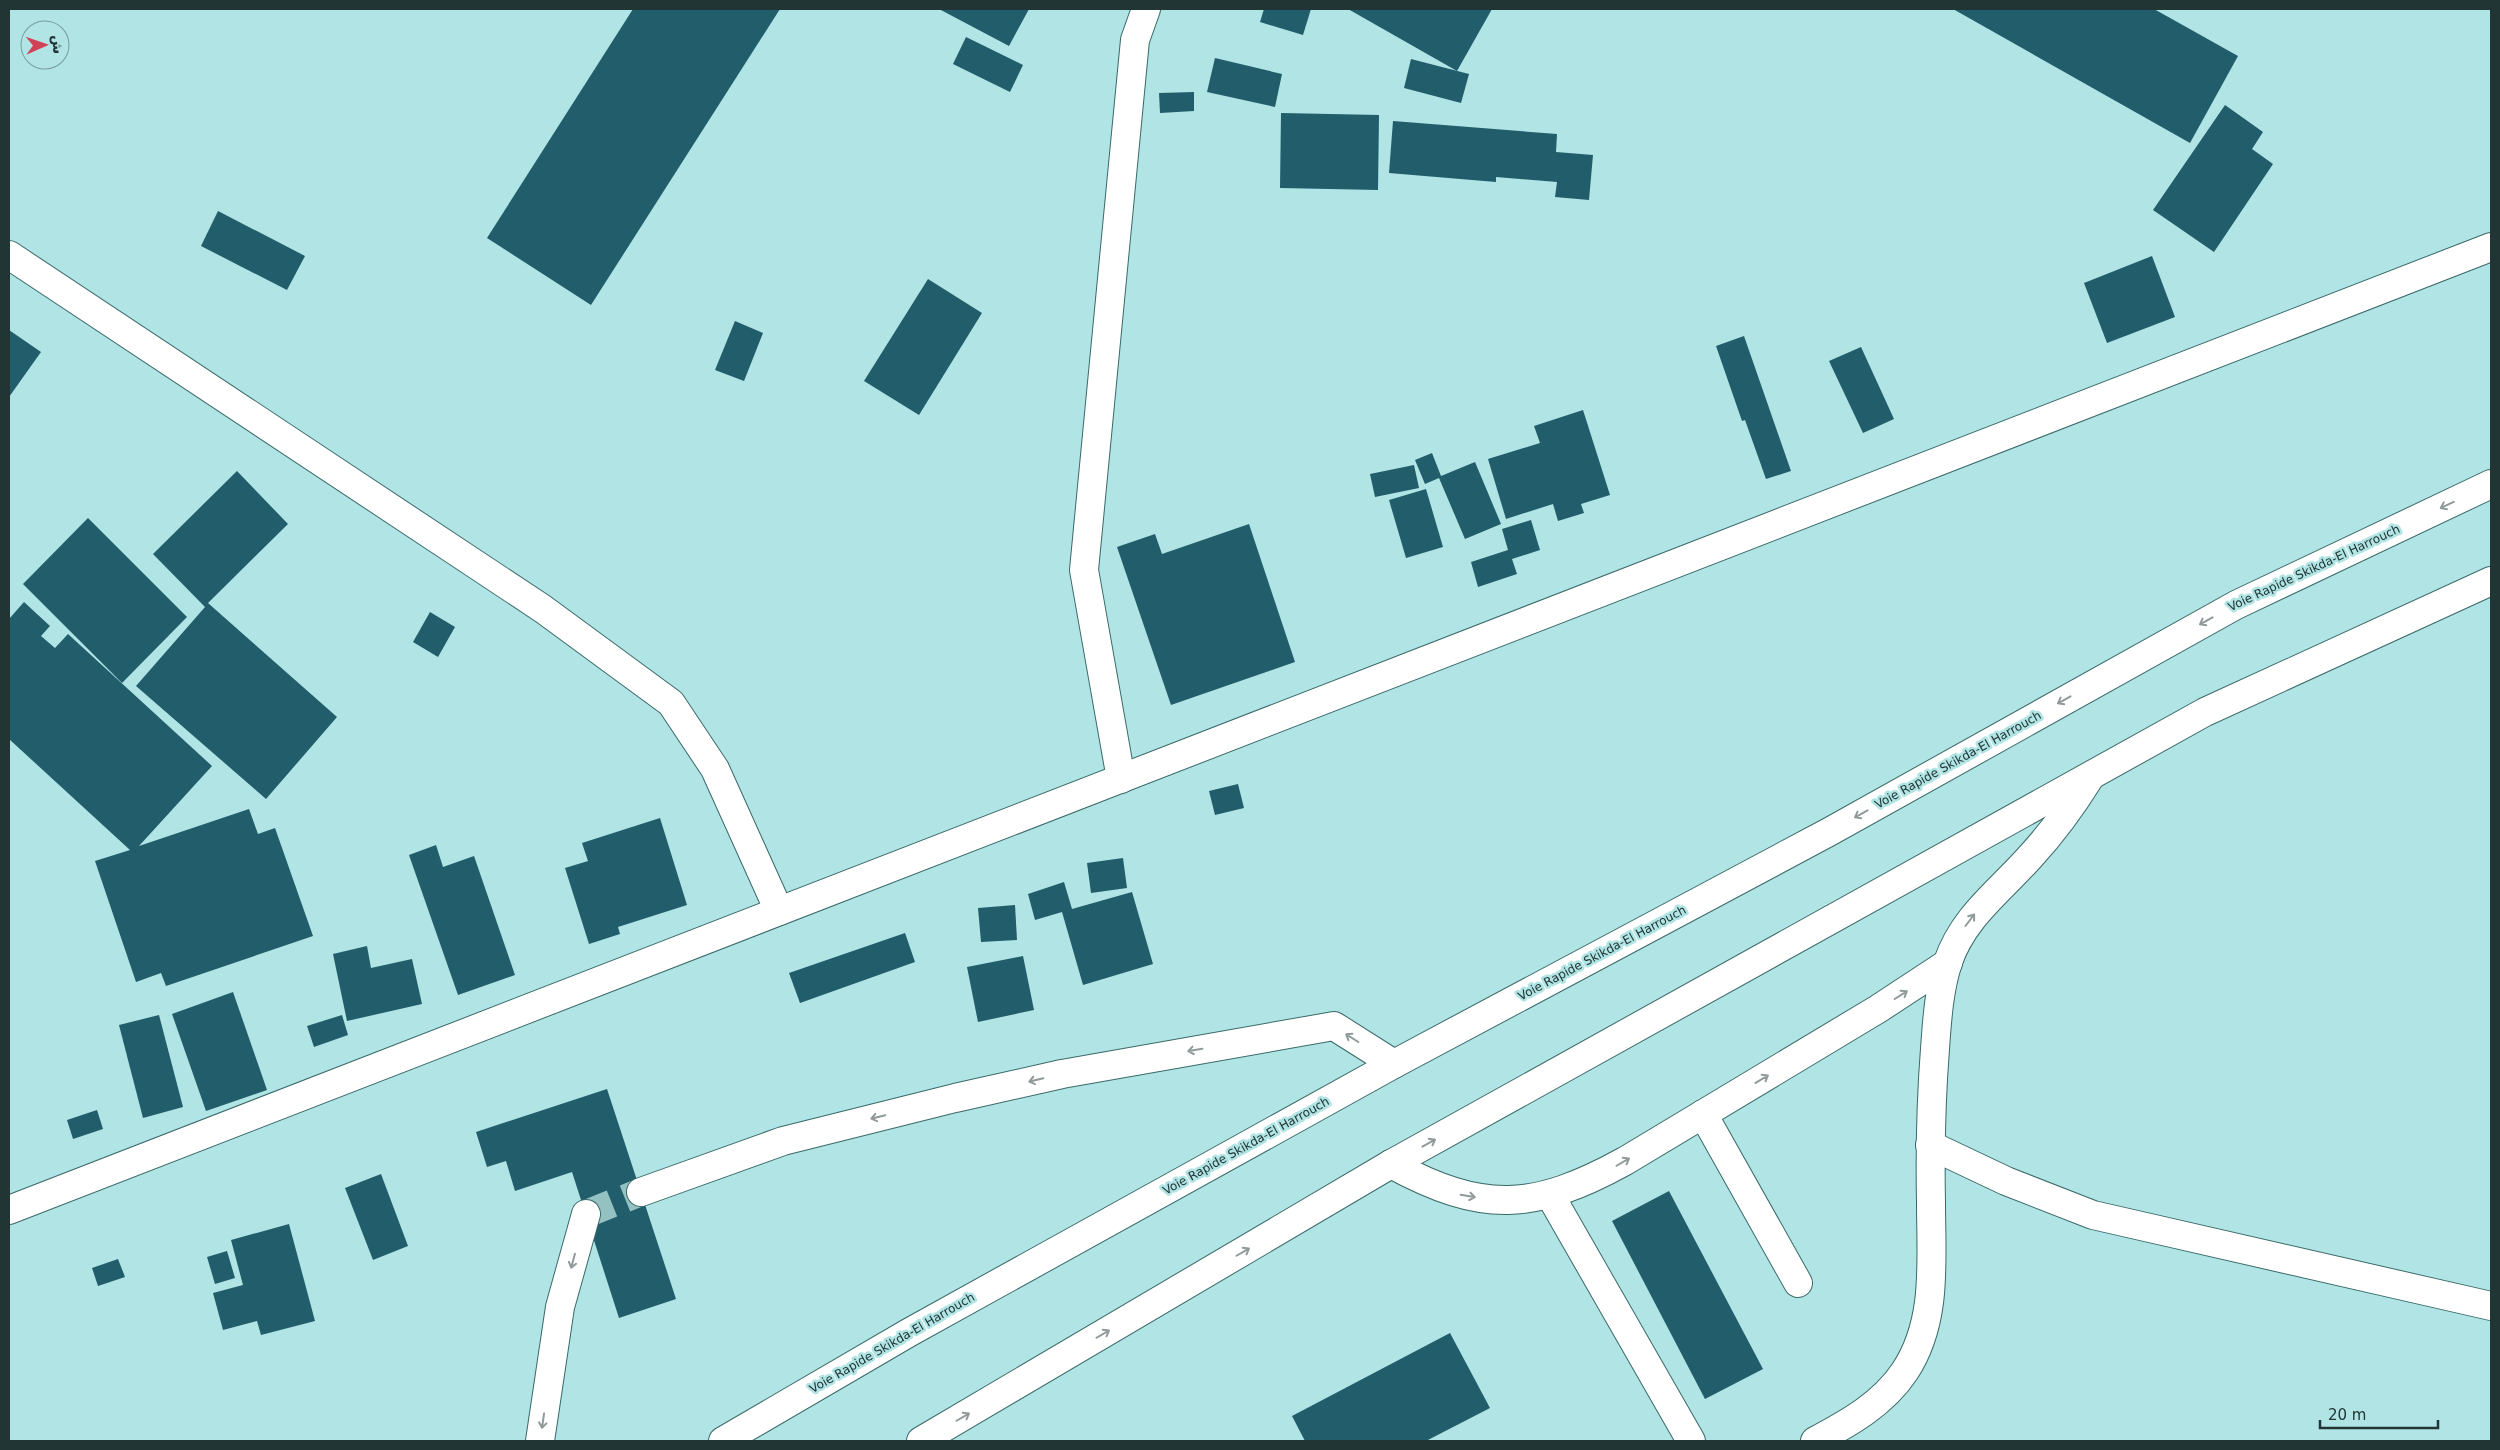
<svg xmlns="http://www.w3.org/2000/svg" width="2500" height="1450" font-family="'DejaVu Sans','Noto Naskh Arabic',sans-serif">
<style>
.building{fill:#215d6b}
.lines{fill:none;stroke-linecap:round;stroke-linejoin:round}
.minor-tunnel{stroke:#94c1c1;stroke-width:28;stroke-dasharray:28 14;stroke-linecap:butt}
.minor-casing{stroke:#3a6969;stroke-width:30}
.highway-casing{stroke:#3a6969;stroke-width:30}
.minor{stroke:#fff;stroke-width:28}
.highway{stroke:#fff;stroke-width:28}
.oneway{stroke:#909a9a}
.labels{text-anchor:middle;stroke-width:5;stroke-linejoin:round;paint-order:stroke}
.street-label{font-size:12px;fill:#213535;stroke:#b1e4e4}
</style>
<rect width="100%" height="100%" fill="#b1e4e4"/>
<g class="building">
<polygon points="633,9 780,9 591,305 487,238"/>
<polygon points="939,9 1029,9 1009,46"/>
<polygon points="1264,9 1311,9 1303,35 1260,22"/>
<polygon points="1348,9 1492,9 1457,71"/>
<polygon points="1953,9 2154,9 2238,56 2190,143"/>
<polygon points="966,37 1023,65 1010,92 953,64"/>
<polygon points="1215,58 1282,74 1275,107 1207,92"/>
<polygon points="1411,59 1469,74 1461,103 1404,88"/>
<polygon points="1194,92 1194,111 1160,113 1159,93"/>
<polygon points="2225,105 2263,132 2252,149 2273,164 2214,252 2153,210"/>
<polygon points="1281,113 1379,115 1378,190 1280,188"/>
<polygon points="1393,121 1557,134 1556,152 1593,155 1589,200 1555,197 1557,182 1496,177 1496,182 1389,173"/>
<polygon points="218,211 305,256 287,290 201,246"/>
<polygon points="2152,256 2175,317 2107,343 2084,283"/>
<polygon points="928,279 982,313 919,415 864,381"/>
<polygon points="735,321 763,333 744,381 715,370"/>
<polygon points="9,330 41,352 9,397"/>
<polygon points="1744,336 1791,471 1766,479 1745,420 1742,421 1716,346"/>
<polygon points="1861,347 1894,419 1863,433 1829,361"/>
<polygon points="1583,410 1610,495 1581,504 1584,513 1558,521 1553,504 1506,519 1488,459 1540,443 1534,426"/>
<polygon points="1432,453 1441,476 1475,462 1501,524 1465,539 1439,478 1425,484 1415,460"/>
<polygon points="1414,465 1419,488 1375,497 1370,474"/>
<polygon points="237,471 288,524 208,603 337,717 266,799 136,686 205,607 153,554"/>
<polygon points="1426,489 1443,547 1406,558 1389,500"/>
<polygon points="88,518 187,617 122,683 23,584"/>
<polygon points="1531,520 1540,550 1512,559 1517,574 1478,587 1471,562 1508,550 1502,529"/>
<polygon points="1249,524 1295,662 1171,705 1117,547 1155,534 1162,554"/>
<polygon points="24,602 50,626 41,636 55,648 68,634 212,766 139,846 249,809 258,834 275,828 313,936 166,986 161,973 136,982 95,861 130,850 9,739 9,619"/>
<polygon points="430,612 455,627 438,657 413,642"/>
<polygon points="1238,784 1244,808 1215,815 1209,791"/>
<polygon points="660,818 687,905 618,927 620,934 589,944 565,868 588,861 582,843"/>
<polygon points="436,845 443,867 474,856 515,975 458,995 409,855"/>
<polygon points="1123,858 1127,888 1091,893 1087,863"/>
<polygon points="1064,882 1072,909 1132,892 1153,964 1083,985 1062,912 1035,920 1028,894"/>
<polygon points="1015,905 1017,940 981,942 978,908"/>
<polygon points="905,933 915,962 800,1003 789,973"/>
<polygon points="367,946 371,968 412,959 422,1004 347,1021 333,954"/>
<polygon points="1023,956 1034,1010 978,1022 967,967"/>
<polygon points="233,992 267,1090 206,1111 172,1014"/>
<polygon points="159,1015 183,1107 143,1118 119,1025"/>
<polygon points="342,1015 348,1035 314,1047 307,1026"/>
<polygon points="607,1089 676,1299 619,1318 572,1172 515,1191 506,1161 487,1167 476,1132"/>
<polygon points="97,1110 103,1129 73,1139 67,1120"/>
<polygon points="381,1174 408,1246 373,1260 345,1188"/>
<polygon points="1669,1191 1763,1369 1705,1399 1612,1221"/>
<polygon points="289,1224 315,1321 261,1335 257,1321 223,1330 213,1293 243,1285 231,1240"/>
<polygon points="227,1251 235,1278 215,1284 207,1257"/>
<polygon points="118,1259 125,1277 98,1286 92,1268"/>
<polygon points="1450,1333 1490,1408 1426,1441 1305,1441 1292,1416"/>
</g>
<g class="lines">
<polyline class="minor-tunnel" points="586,1214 641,1192"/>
<g class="minor-casing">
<g id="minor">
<polyline points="9,255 543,609 671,703 715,769 779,911"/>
<polyline points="1121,779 1084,570 1135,40 1146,9"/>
<polyline points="1703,1114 1798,1283"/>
<polyline points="1930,1145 2006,1181 2093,1215 2491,1306"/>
<path d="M1391 1164C1483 1214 1534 1211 1625 1161L1878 1009 1948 963"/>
<polyline points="641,1192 783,1141 955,1098 1062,1074 1334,1026 1394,1064"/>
<polyline points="1550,1195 1691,1441"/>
<polyline points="9,1210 2491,247"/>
<polyline points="540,1441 560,1307 586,1214"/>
</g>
</g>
<g class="highway-casing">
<g id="highway">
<polyline points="723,1441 910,1332 1394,1064 1829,832 2236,605 2491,484"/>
<polyline points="921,1441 1391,1164 2205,712 2491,581"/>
<path d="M1815 1441C1849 1423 1883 1404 1905 1371 1938 1321 1931 1260 1931 1203 1930 1152 1931 1100 1935 1049 1937 1020 1939 989 1948 962 1963 917 2000 891 2030 857 2053 832 2072 806 2090 777"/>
</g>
</g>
<use href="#minor" class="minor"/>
<use href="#highway" class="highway"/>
</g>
<defs><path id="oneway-shaft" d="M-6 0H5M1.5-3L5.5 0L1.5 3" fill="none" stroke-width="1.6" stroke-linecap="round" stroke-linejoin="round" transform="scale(1.25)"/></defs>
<g class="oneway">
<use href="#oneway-shaft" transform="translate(2447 505) rotate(155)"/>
<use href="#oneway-shaft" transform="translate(2206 621) rotate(151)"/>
<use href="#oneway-shaft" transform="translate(2064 700) rotate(151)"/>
<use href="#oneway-shaft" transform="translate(1861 814) rotate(151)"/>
<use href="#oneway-shaft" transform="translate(1970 920) rotate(-53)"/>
<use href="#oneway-shaft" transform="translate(1901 995) rotate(-32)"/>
<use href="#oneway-shaft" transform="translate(1352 1038) rotate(-148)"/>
<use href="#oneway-shaft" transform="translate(1195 1050) rotate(170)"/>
<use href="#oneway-shaft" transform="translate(1762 1079) rotate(-31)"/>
<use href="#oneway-shaft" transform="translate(1036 1080) rotate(167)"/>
<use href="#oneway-shaft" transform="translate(878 1117) rotate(166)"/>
<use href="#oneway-shaft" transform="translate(1429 1143) rotate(-29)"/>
<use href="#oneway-shaft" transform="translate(1623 1162) rotate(-30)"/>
<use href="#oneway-shaft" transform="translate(1468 1196) rotate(10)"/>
<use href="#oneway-shaft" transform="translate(1243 1252) rotate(-30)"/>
<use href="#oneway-shaft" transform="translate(573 1261) rotate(105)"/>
<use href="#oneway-shaft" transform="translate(1103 1334) rotate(-30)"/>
<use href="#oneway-shaft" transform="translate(963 1417) rotate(-30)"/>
<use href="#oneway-shaft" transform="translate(543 1421) rotate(98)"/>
</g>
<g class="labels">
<g class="street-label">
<text transform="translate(2314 568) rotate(-25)" y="4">Voie Rapide Skikda-El Harrouch</text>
<text transform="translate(1958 760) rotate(-29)" y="4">Voie Rapide Skikda-El Harrouch</text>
<text transform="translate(1602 953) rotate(-28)" y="4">Voie Rapide Skikda-El Harrouch</text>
<text transform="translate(1246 1146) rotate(-29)" y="4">Voie Rapide Skikda-El Harrouch</text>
<text transform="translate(892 1343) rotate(-30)" y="4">Voie Rapide Skikda-El Harrouch</text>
</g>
</g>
<rect width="2500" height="1450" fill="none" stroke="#213535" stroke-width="20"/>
<g transform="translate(45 45) rotate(88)"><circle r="24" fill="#b1e4e4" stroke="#779e9e"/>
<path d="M0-4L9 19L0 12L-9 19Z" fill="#d24257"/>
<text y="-8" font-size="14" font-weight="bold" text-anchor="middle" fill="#213535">ش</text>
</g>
<path d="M2320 1420v8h118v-8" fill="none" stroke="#213535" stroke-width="2.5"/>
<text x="2328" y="1420" font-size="15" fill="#213535" stroke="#b1e4e4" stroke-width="4" paint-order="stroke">20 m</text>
</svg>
